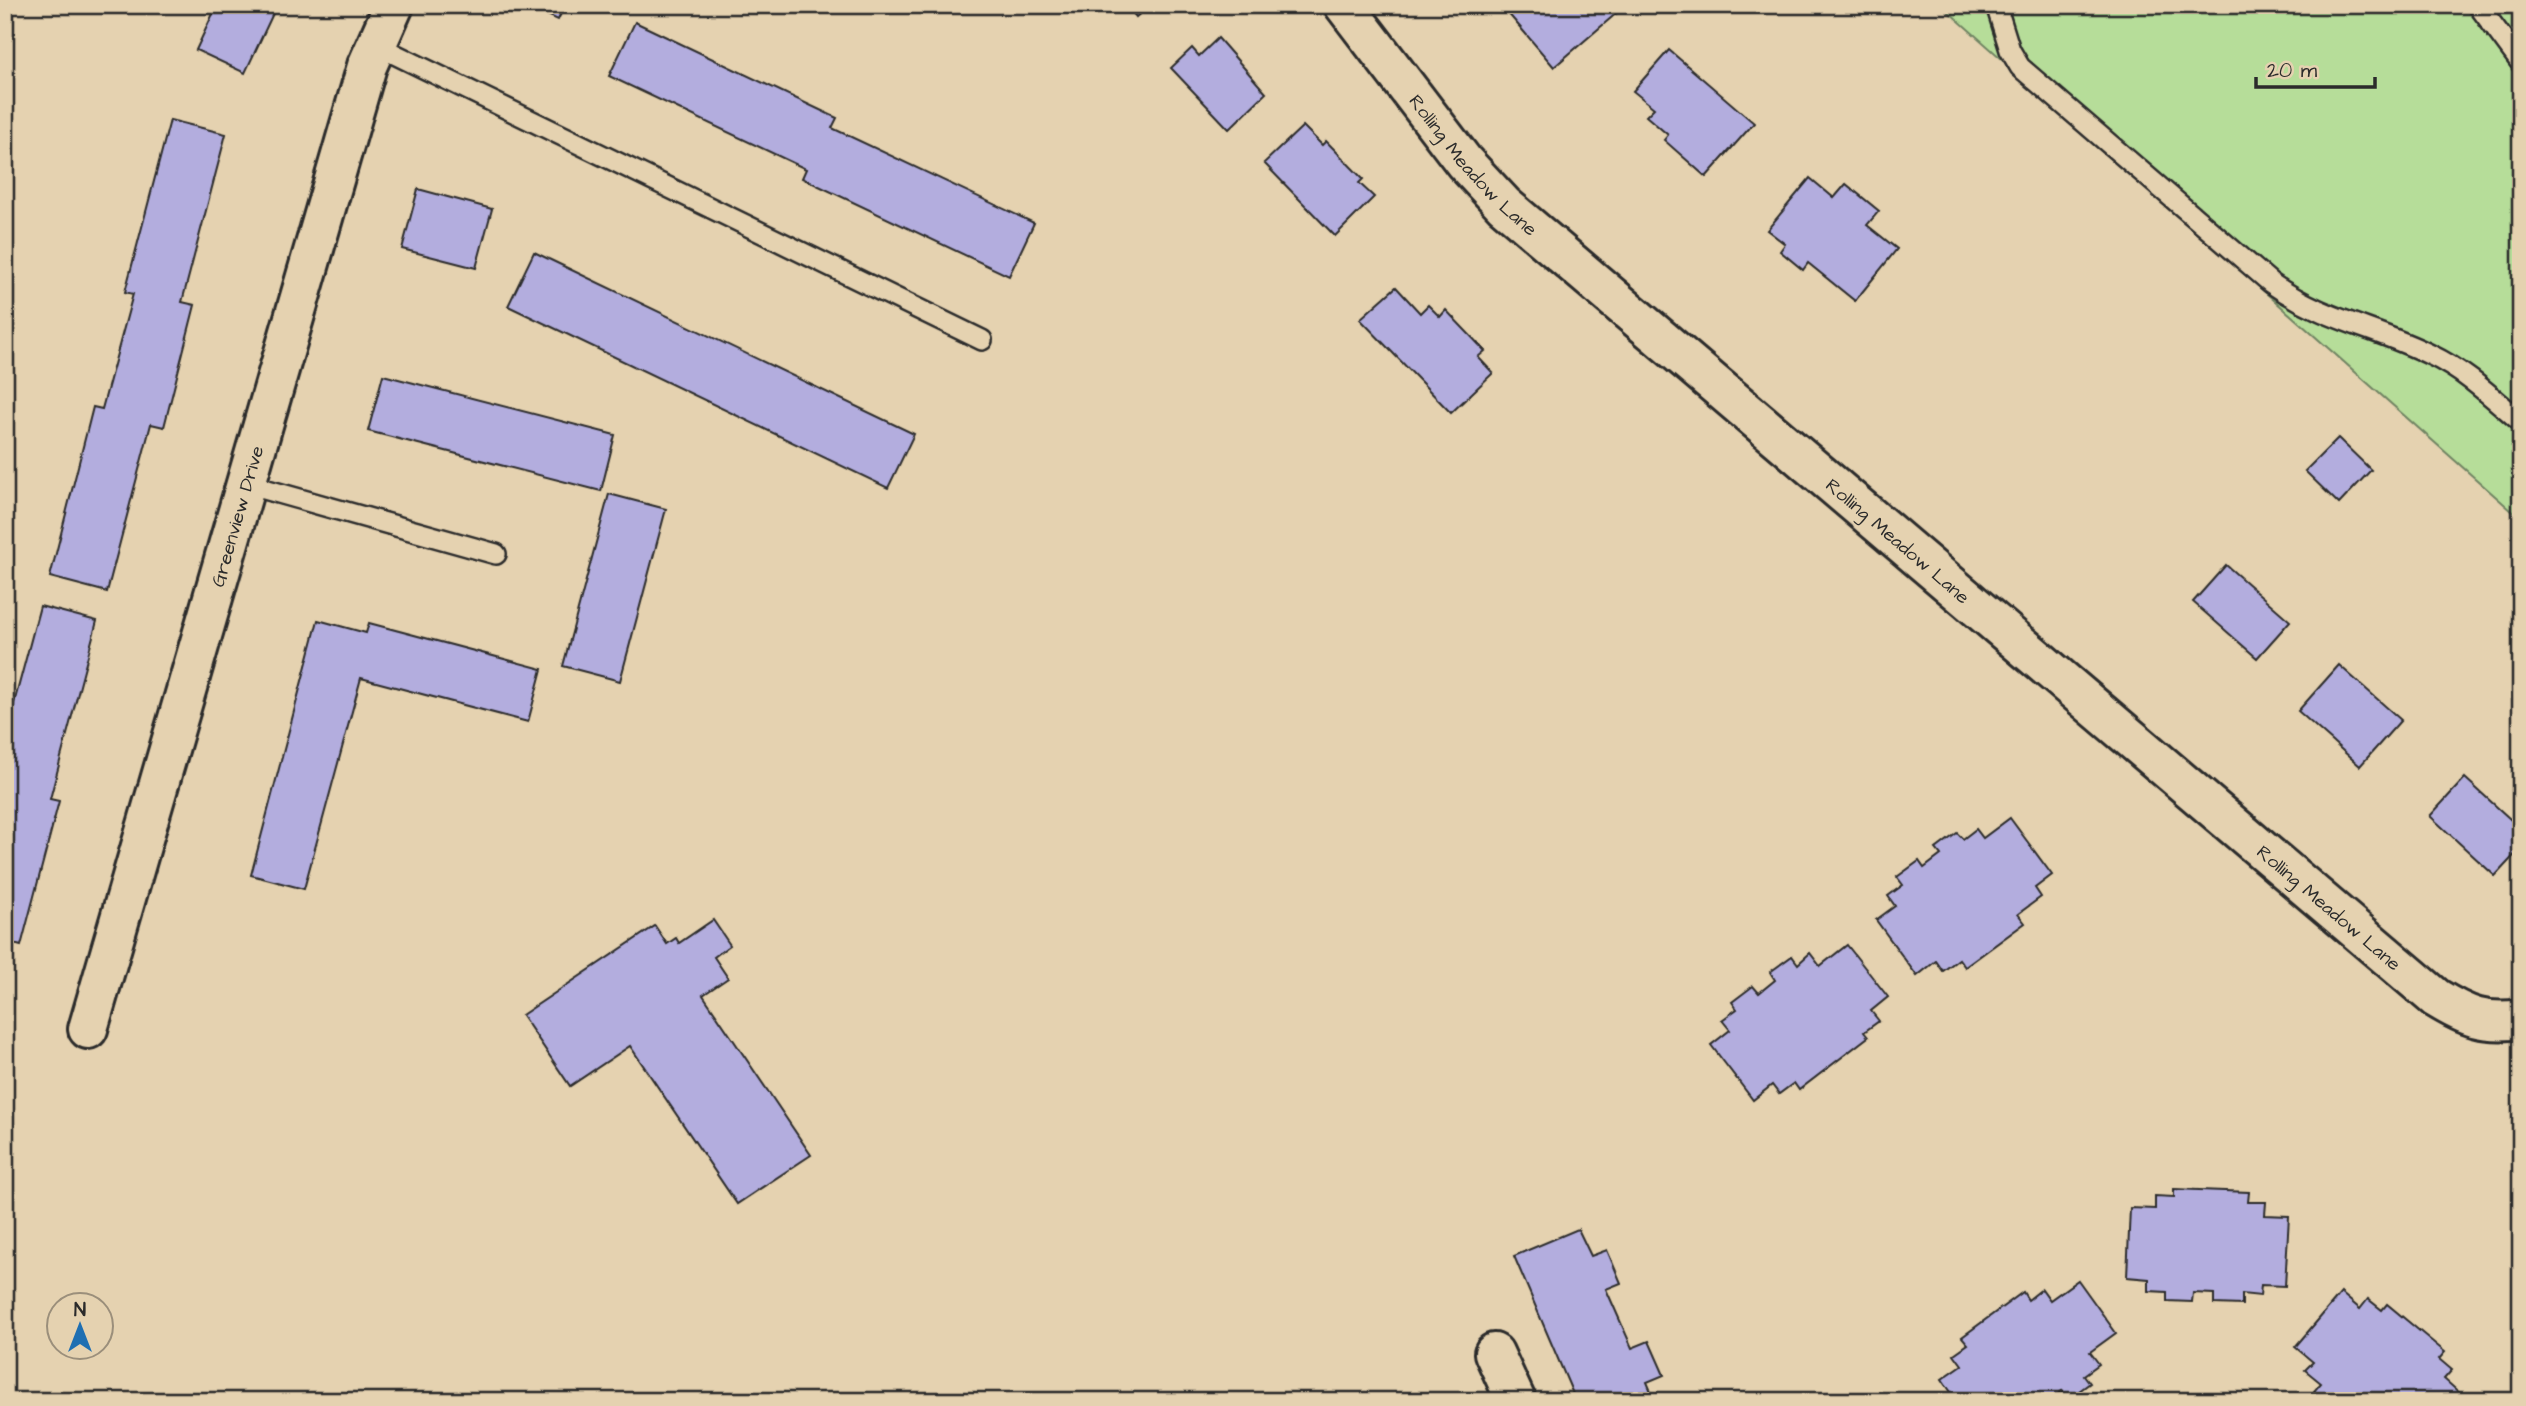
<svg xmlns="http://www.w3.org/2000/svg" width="2526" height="1406" font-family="'Architects Daughter',sans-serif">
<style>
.green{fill:#b6dd99;stroke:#708462;stroke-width:2}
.building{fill:#b3adde;stroke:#2b2b2b;stroke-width:2}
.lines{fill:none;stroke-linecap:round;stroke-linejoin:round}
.service-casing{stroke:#2b2b2b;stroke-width:24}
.minor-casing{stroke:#2b2b2b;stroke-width:44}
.service{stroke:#e5d2b0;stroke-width:19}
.minor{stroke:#e5d2b0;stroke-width:38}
.labels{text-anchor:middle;stroke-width:5;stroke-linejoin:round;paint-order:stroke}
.street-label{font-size:19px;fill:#2b2b2b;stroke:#e5d2b0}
</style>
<rect width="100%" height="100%" fill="#e5d2b0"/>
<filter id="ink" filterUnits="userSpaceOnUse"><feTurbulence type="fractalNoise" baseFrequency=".0143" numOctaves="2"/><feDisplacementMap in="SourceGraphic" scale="14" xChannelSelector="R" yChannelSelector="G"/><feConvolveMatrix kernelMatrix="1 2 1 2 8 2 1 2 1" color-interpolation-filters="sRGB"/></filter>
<g filter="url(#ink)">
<polygon class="green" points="1941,5 2521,5 2521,519"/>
<g class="building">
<polygon points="217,5 277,5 245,73 196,50"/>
<polygon points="526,5 565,5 558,20"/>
<polygon points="1126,5 1150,5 1136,17"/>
<polygon points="1515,5 1626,5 1554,67 1507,12"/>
<polygon points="635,22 837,118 832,128 1034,223 1009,276 802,178 806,169 609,76"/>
<polygon points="1218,38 1266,93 1229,129 1171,68 1192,48 1199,56"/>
<polygon points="1669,50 1754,123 1706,177 1664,140 1668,135 1646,116 1654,108 1633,91"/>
<polygon points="170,120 226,134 182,302 195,305 164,427 151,424 107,592 50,577 93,407 102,409 133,294 125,292"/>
<polygon points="1303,126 1322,145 1326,141 1363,179 1359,183 1374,197 1335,236 1264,163"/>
<polygon points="1810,178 1834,198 1846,184 1879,211 1867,225 1897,249 1855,301 1808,263 1803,270 1780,251 1785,244 1767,230"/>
<polygon points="418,189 492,209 476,268 402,249"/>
<polygon points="534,252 914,434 888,488 508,306"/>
<polygon points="1396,287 1420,313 1428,305 1440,317 1446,310 1485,351 1478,357 1493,373 1451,413 1360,319"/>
<polygon points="383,375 615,435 601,491 368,431"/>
<polygon points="2338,438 2371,470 2339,504 2305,471"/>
<polygon points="609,494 666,509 620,681 563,666"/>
<polygon points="2226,565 2290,621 2257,658 2193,602"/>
<polygon points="40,606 97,621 50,799 59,801 21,946 10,943 5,962 5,737"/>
<polygon points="318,620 366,633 369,623 542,669 528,722 361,678 304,889 251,875"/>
<polygon points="2339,665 2401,720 2360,766 2298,711"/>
<polygon points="2465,778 2521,829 2521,848 2495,876 2430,816"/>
<polygon points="2010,818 2052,875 2035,888 2041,897 2018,914 2025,923 1965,967 1959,959 1943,971 1936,961 1917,976 1876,920 1895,906 1888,896 1903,885 1897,877 1919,861 1924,868 1941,855 1936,849 1957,833 1963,839 1976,829 1983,838"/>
<polygon points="713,920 730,945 714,957 728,978 703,995 811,1155 737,1204 630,1046 570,1086 522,1015 655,926 667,944 676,938 679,943"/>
<polygon points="1847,945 1888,997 1871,1011 1879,1021 1864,1032 1868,1037 1799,1090 1794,1083 1779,1094 1772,1085 1753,1100 1711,1045 1730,1030 1722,1020 1737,1009 1732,1002 1753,986 1759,993 1775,980 1770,972 1792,956 1798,964 1810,953 1820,966"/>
<polygon points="2174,1189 2249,1192 2248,1202 2266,1202 2265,1215 2289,1216 2285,1286 2261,1285 2260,1296 2242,1294 2242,1305 2214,1304 2214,1294 2193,1293 2192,1302 2167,1301 2167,1292 2149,1291 2149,1279 2127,1277 2130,1208 2155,1209 2155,1196 2174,1197"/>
<polygon points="1578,1229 1591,1256 1607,1250 1621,1283 1606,1289 1632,1348 1649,1341 1664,1375 1647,1382 1655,1401 1576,1401 1514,1256"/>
<polygon points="2078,1280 2116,1333 2090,1352 2099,1364 2084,1375 2090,1383 2068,1399 2062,1391 2048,1401 1957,1401 1942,1379 1962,1365 1954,1354 1968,1344 1962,1337 2023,1292 2028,1300 2042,1289 2050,1300"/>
<polygon points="2341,1293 2360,1309 2368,1299 2382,1310 2387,1304 2445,1352 2439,1359 2452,1370 2444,1379 2462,1395 2456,1401 2327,1401 2314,1391 2321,1383 2305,1370 2313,1362 2295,1347"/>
</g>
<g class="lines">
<g class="service-casing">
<g id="service">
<path d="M1996 5 2010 50 2020 67 2271 283C2325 321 2375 327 2431 355 2465 371 2493 398 2521 422"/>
<polyline points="2478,5 2521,63"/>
<polyline points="376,45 982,340"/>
<polyline points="246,484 496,554"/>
</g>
</g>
<g class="minor-casing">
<g id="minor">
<path id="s1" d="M1344 5 1464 162 1504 205 2436 998C2467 1017 2484 1024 2521 1019"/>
<path id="s2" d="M88 1029 367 66 394 5"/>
<polyline points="1494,1353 1516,1401"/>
</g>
</g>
<use href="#service" class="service"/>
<use href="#minor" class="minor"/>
</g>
</g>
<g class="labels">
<g class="street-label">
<text dy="7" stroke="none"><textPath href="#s1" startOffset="206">Rolling Meadow Lane</textPath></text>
<text dy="7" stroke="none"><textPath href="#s2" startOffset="534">Greenview Drive</textPath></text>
<text dy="7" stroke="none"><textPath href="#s1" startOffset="774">Rolling Meadow Lane</textPath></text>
<text dy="7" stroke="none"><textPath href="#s1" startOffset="1340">Rolling Meadow Lane</textPath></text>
</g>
</g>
<rect width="2526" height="1406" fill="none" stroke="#e5d2b0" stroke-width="28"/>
<rect x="14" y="14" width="2498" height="1378" fill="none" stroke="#2b2b2b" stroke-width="2.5" filter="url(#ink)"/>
<g transform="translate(80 1326)"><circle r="33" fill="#e5d2b0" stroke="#9b8f7b" stroke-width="2"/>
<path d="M0-5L12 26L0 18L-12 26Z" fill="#1f6fb2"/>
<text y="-10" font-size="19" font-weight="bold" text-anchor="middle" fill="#2b2b2b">N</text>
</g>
<path d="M2256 77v10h119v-10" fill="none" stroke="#2b2b2b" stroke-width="3.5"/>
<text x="2267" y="77" font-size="21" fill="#2b2b2b" stroke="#e5d2b0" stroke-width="5" paint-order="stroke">20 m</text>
</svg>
